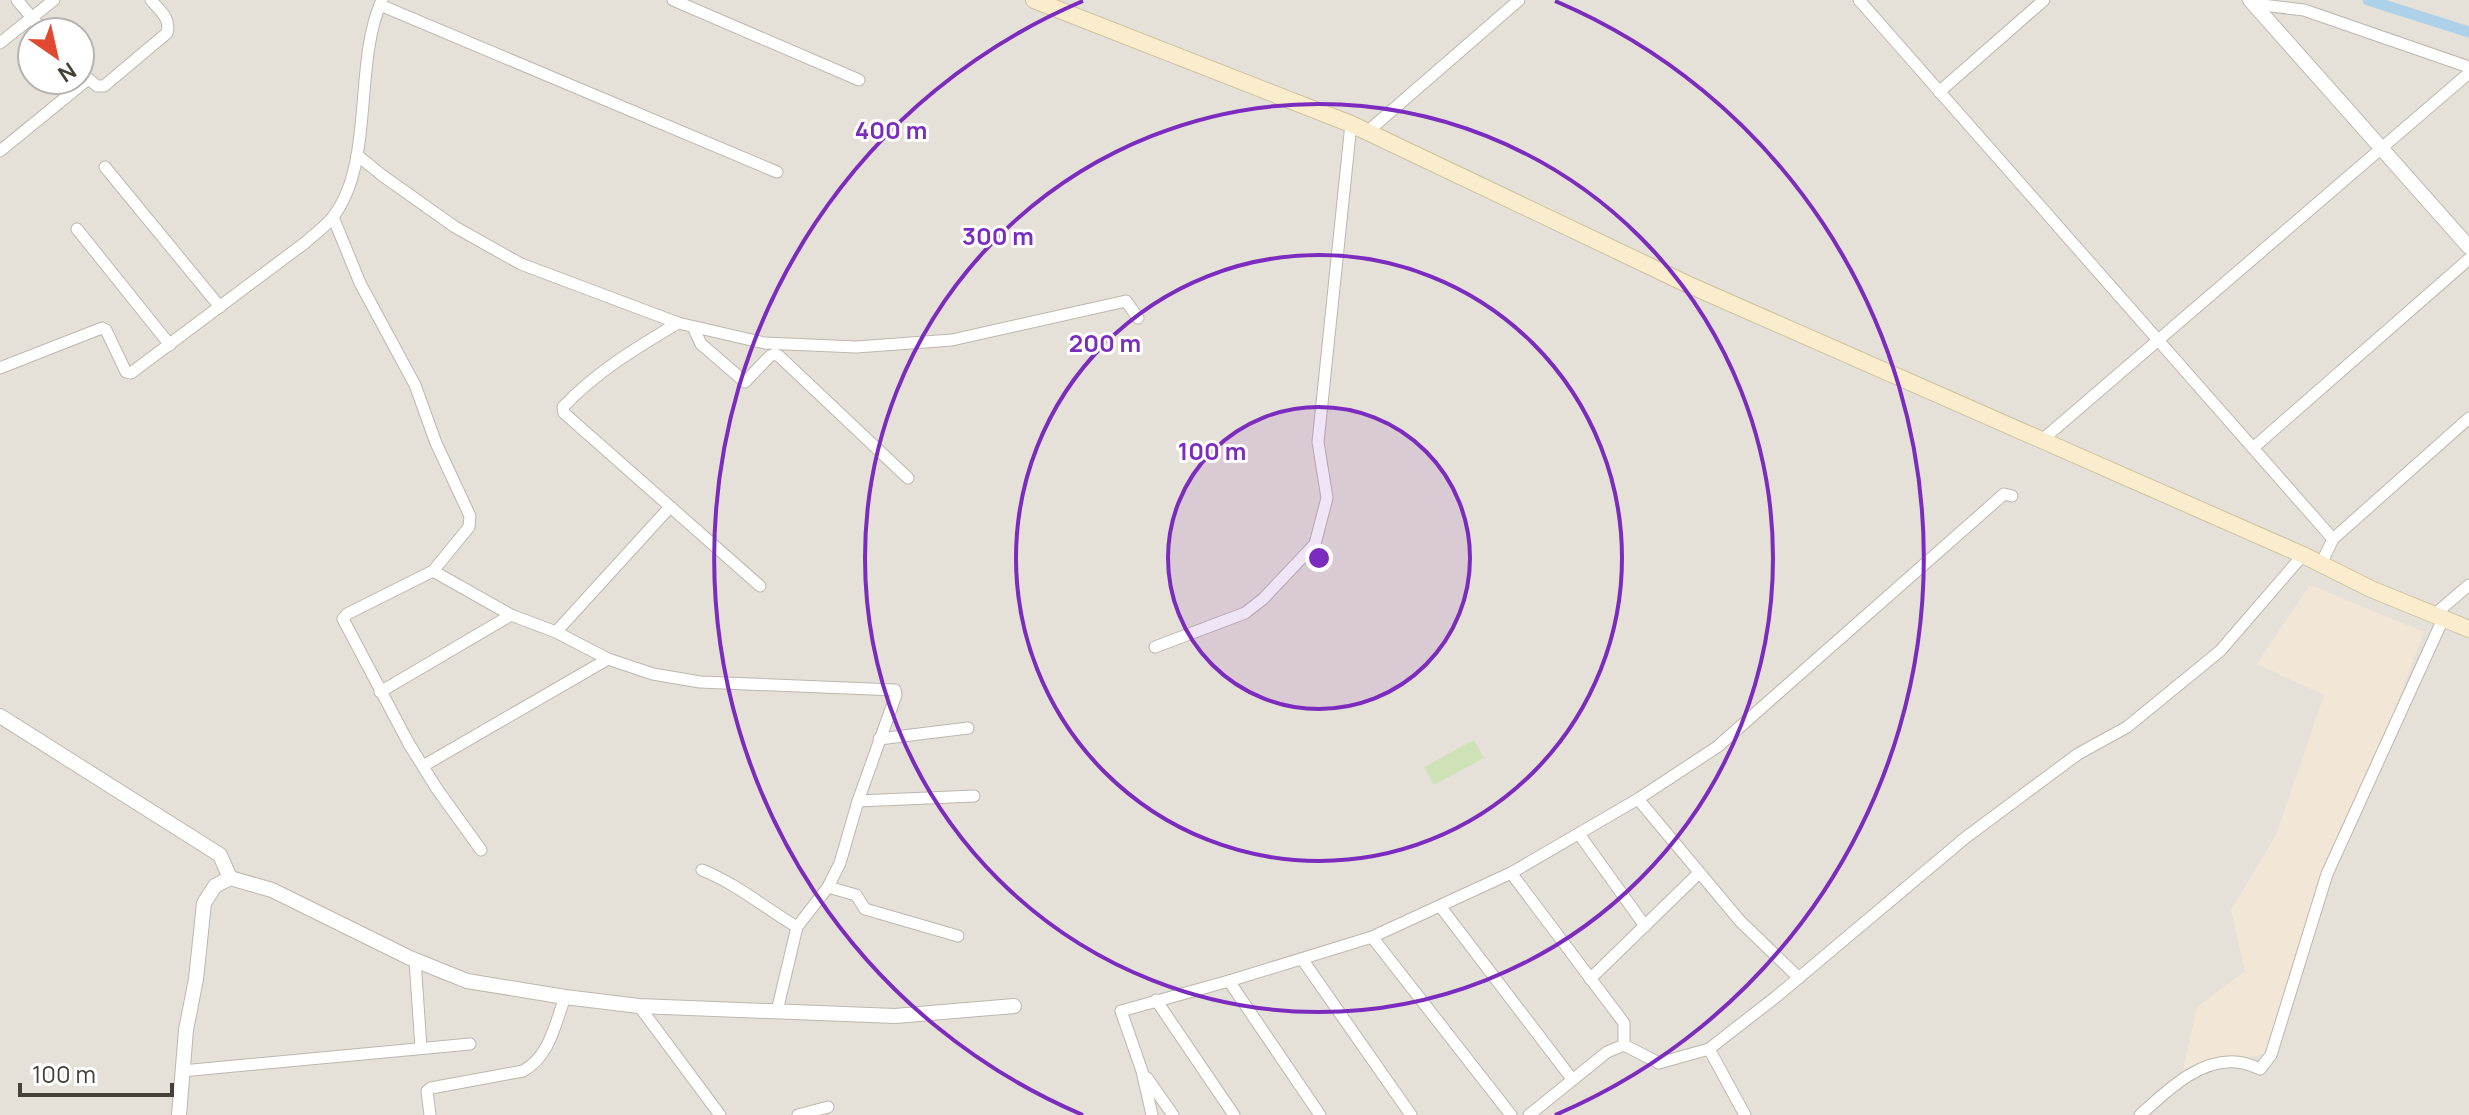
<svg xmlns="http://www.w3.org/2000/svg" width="2469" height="1115" font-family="Manrope,sans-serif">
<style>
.residential{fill:#e6e1d8;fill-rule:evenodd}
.commercial{fill:#f2e6d7}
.green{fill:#cfe2b7}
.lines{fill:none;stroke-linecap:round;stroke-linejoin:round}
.canal{stroke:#acd1e8;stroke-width:11}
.minor-casing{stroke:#bdb7ad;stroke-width:13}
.tertiary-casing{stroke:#bdb7ad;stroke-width:16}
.secondary-casing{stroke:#cdc09e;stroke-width:18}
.minor{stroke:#fff;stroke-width:11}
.tertiary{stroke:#fff;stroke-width:14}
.secondary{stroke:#f9edcd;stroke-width:16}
.ring{fill:none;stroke:#7b2cbf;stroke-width:4}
.centre{fill:#7b2cbf;stroke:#fff;stroke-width:4}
.ring-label{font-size:24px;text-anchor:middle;font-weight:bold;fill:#7b2cbf;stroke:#fff;stroke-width:6;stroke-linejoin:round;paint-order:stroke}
</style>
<rect width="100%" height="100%" fill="#f3efe9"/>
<path class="residential" d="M0 0H2469V1115H0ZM32 32H80V80H32Z"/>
<polygon class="commercial" points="2310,585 2424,632 2264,1054 2183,1070 2197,1007 2245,971 2231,910 2276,835 2324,695 2257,664"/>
<polygon class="green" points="1474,740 1484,758 1434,785 1424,767"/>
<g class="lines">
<polyline class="canal" points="2368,0 2469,32"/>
<g class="minor-casing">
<g id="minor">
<polyline points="17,0 44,32"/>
<polyline points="673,0 859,80"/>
<polyline points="1859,0 2333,539 2321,564"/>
<polyline points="2254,4 2304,10 2469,67"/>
<polyline points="380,5 777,172"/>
<polyline points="0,43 54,0"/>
<path d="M80 72 97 86H104L167 33C171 18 160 11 151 0"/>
<polyline points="1939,92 2044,0"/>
<polyline points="1367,132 1519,0"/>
<polyline points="0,151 87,80"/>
<polyline points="357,155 383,176 455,227 521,264 678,323 764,343 856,347 952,340 1126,301 1138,318"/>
<polyline points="105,167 220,307"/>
<polyline points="333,217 360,283 415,385 436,443 470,516 469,527 433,571 347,614 343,619 409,744 437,789 481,850"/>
<polyline points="77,229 170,345"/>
<path d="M678 323C636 348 596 372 563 407L564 413 760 586"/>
<polyline points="693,327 701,344 745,382 770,356 775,354 779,356 908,478"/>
<path d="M0 368 102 328 106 330 126 372 131 373 306 242C315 234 326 226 333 217 375 162 353 64 382 0"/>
<polyline points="2042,440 2469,73"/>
<polyline points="2253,448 2469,259"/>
<polyline points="2333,539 2469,418"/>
<polyline points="433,571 511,615 556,632 608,659 653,674 700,682 895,690 896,695 858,801 840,863 828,887 797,927 777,1011"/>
<polyline points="2434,615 2469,585"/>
<polyline points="556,632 670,507"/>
<polyline points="1155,647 1245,613 1263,599 1315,544 1327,498 1318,442 1351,124"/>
<polyline points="380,692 511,615"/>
<polyline points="879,739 968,728"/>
<polyline points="423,766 608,659"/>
<polyline points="1638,799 1740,921 1799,978"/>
<polyline points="858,801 974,796"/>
<polyline points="1579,834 1645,926"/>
<path d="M702 870C737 884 765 908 797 927"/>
<polyline points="1511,873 1624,1023 1624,1045"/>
<polyline points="828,887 856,895 865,909 958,936"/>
<polyline points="1440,906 1572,1079"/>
<polyline points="1372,937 1511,1115"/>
<polyline points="1302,959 1411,1115"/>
<polyline points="415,960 421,1048"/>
<polyline points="1590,979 1699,873"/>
<polyline points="1229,981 1320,1115"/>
<polyline points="1156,1000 1234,1115"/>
<polyline points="639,1006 720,1115"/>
<polyline points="1709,1049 1745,1115"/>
<polyline points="182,1071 470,1044"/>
<polyline points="1147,1078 1173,1115"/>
<path d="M430 1115 427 1091 431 1088 523 1071C550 1056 555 1024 565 997"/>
<polyline points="798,1115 828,1107"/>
<polyline points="1152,1115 1142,1071 1121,1011 1229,981 1372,937 1511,873 1638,799 1717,747 2004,494 2012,496"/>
<polyline points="1529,1115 1607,1052 1624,1045 1659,1063 1709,1049 1777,996 1965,838 2078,754 2127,727 2220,651 2303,555"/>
<path d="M2140 1115C2166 1092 2198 1059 2236 1062 2244 1062 2253 1066 2260 1069L2271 1055 2327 874 2443 619"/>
</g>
</g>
<g class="tertiary-casing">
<g id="tertiary">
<polyline points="2250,0 2469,247"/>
<polyline points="0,716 220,855 230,878"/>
<polyline points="179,1115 186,1030 196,979 204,903 215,886 230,878 272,890 410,958 467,981 565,997 639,1006 895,1016 1014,1006"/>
</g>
</g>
<g class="secondary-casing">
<polyline id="secondary" points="1034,0 1351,124 1687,284 2303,555 2371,589 2469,629"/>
</g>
<use href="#minor" class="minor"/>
<use href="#tertiary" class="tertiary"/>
<use href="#secondary" class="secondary"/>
</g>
<circle cx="1319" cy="558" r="151" fill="#7b2cbf" fill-opacity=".12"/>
<g class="ring">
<circle cx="1319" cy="558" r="151"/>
<circle cx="1319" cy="558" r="303"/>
<circle cx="1319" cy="558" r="454"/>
<path d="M1083 1115A605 605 0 0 1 1083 1M1555 1A605 605 0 0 1 1555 1115"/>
</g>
<circle cx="1319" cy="558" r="12" class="centre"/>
<g class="ring-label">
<text x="891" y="139">400 m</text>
<text x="998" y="245">300 m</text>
<text x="1105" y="352">200 m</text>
<text x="1212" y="460">100 m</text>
</g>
<g transform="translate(56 56) rotate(146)"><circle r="38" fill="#ffffff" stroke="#b5b3af" stroke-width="2"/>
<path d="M0-6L14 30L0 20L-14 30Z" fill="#e24831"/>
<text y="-12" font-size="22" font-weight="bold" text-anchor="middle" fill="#454038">N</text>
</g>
<path d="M20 1083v12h152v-12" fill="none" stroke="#454038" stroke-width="4"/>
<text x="32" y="1083" font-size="24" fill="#454038" stroke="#ffffff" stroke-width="6" paint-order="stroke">100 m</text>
</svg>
